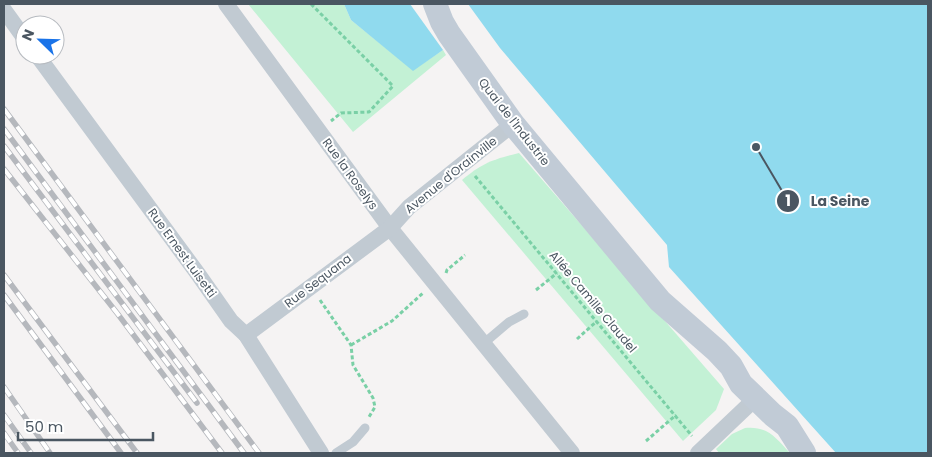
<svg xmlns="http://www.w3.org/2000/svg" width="932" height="457" font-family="Poppins,sans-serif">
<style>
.green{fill:#c3f1d5}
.water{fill:#90daee}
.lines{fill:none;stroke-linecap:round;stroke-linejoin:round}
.path{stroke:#7ad0a6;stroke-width:3;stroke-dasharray:4 2.5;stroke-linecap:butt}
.lane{stroke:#c1cad2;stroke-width:9}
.street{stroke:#c1cad2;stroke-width:16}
.secondary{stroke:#c1cbd6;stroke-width:24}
.rail-casing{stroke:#b5b8bd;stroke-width:5.5}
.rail{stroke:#fff;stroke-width:4;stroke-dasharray:11;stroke-linecap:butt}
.labels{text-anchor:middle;stroke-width:4;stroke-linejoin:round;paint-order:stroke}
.street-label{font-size:12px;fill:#4a5661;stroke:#fff}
.leader{fill:none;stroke:#4a5661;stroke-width:2}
.callout-dot{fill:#4a5661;stroke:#fff;stroke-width:2}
.mark-label{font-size:15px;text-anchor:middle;font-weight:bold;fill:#fff}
.callout-label{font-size:14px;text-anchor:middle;font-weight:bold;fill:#4a5661;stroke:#fff;stroke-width:4;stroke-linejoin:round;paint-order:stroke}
</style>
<rect width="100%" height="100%" fill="#f5f3f3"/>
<g class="green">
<polygon points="248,4 344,4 351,20 413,70 443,50 446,55 353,132"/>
<path d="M519 153 724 389 716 410 683 441 462 180C482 163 494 159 519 153Z"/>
<path d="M745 428C768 426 775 437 790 453H719L716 449 732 434Z"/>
</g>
<g class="water">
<polygon points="344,4 410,4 443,50 413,71 351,20"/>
<polygon points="468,4 928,4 928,453 836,453 669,267 667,245 500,48"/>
</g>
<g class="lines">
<g class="path">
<polyline points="311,4 393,86 369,112 341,113 331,121"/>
<polyline points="475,176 692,436"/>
<polyline points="446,273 447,270 465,255"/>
<polyline points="536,290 557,273"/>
<polyline points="320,300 351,345 353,365 373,398 375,407 369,417"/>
<polyline points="577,339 597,321"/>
<polyline points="351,345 392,321 423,293"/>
<polyline points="646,441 676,415"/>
</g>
<g class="lane">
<polyline points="483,344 509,322 524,314"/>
<polyline points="336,453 353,442 365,428"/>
</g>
<g class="street">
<polyline points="226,4 390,228 572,453"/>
<polyline points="4,10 25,39"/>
<polyline points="37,55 198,274 231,321 246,335 321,453"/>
<polyline points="246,335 390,228 409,207 513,124"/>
<polyline points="698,453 756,398"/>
</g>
<polyline class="secondary" points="435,4 442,22 449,34 513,124 660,301 717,351 731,366 741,384 773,415 787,426 804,453"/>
<g class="rail-casing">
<g id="rail">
<polyline points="4,109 259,453"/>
<polyline points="4,129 244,453"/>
<polyline points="4,146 197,403"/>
<polyline points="4,169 117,313 222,453"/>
<polyline points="4,275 137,453"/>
<polyline points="4,295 121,453"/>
<polyline points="4,387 50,453"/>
<polyline points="4,415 31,453"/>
<polyline points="4,433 18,453"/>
</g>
</g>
<use href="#rail" class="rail"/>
</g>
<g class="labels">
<g class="street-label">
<text transform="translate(514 122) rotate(52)" y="4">Quai de l'Industrie</text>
<text transform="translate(350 174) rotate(54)" y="4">Rue la Roselys</text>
<text transform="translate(451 175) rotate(-39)" y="4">Avenue d'Orainville</text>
<text transform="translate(182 253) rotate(54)" y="4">Rue Ernest Luisetti</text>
<text transform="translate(318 281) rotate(-37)" y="4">Rue Sequana</text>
<text transform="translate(593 302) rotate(50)" y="4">Allée Camille Claudel</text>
</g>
</g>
<path class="leader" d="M756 147L788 201"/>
<g class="callout-dot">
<circle cx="756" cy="147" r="5"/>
<circle cx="788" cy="201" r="12"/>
</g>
<g class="mark-label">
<text x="788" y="206">1</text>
</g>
<g class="callout-label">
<text x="840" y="206">La Seine</text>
</g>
<rect width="932" height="457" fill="none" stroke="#4a5661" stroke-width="10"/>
<g transform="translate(40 40) rotate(293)"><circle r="24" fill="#ffffff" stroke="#b7bbc0"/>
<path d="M0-4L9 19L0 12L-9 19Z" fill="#1a73e8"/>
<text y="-8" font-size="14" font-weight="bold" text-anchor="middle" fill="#4a5661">N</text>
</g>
<path d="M18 432v8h135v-8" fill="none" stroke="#4a5661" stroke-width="2.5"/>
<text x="25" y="432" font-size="15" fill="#4a5661" stroke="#ffffff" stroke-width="4" paint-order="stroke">50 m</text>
</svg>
